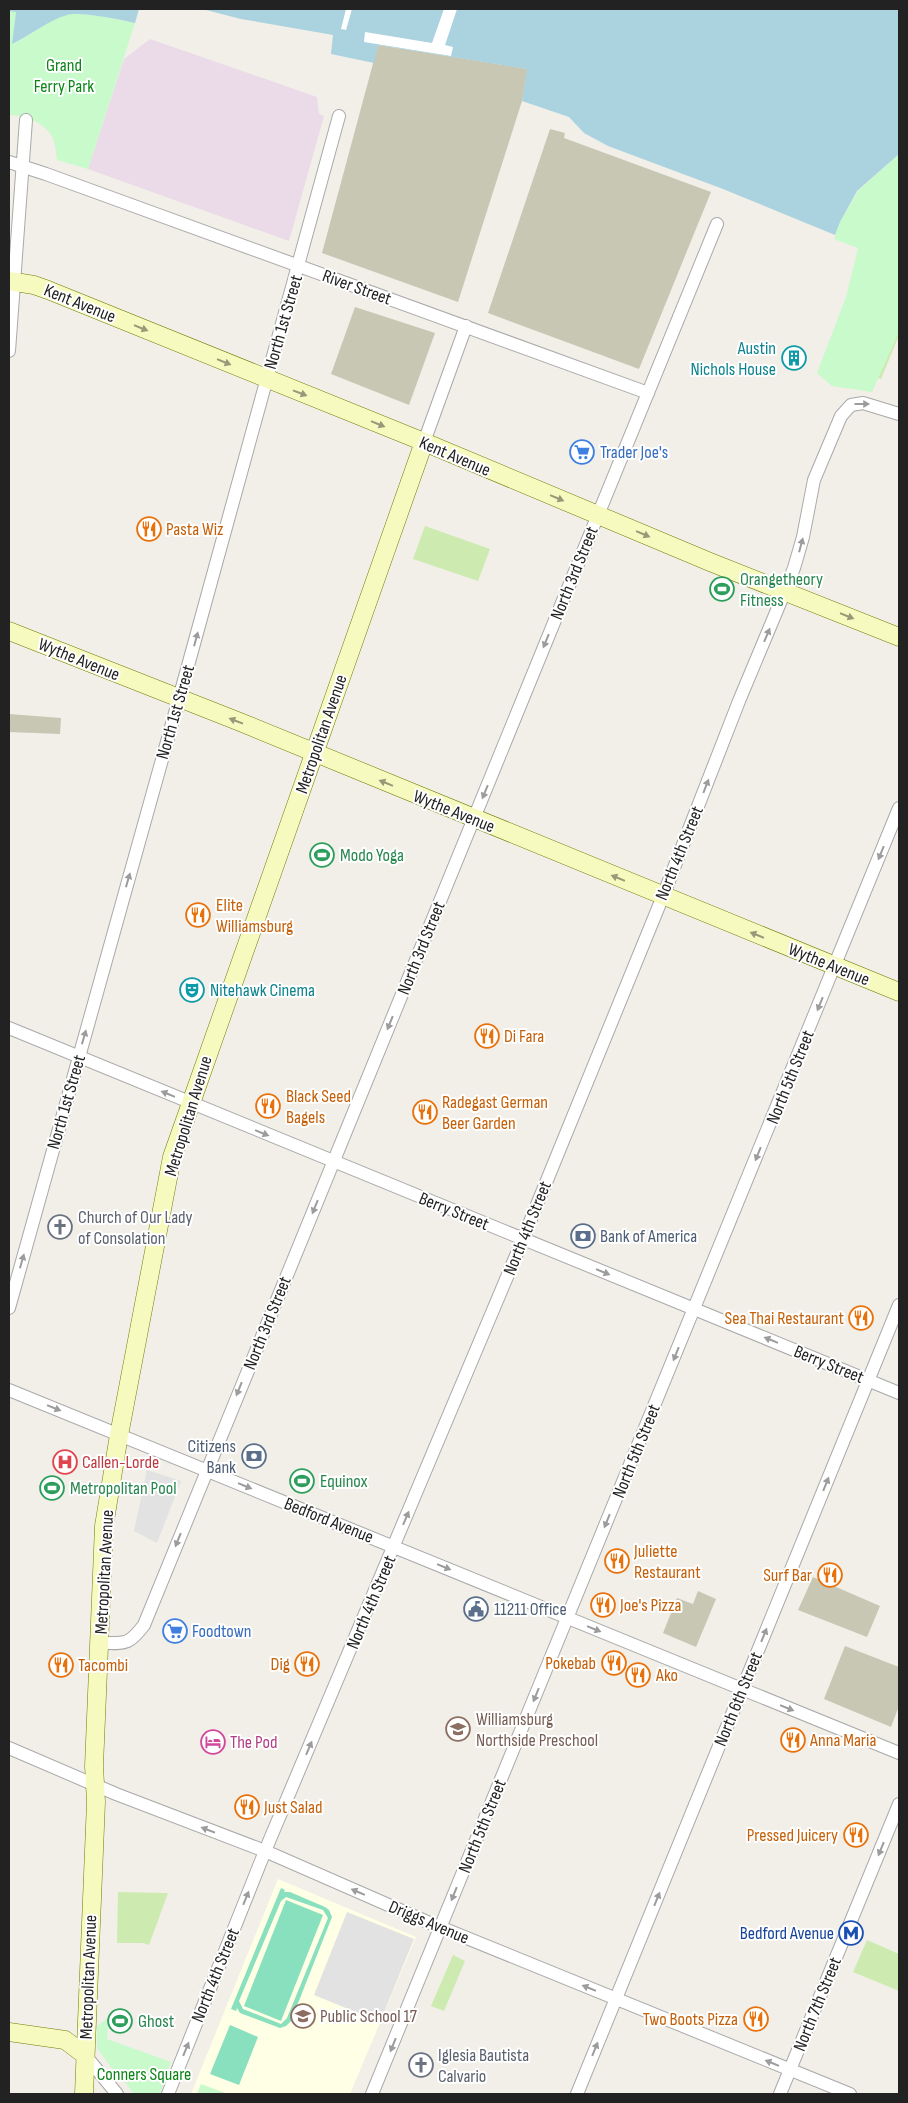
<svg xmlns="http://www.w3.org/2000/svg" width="908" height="2103" font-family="'Sofia Sans Condensed',sans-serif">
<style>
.industrial{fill:#ebdbe8}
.education{fill:#ffffe5}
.construction{fill:#c7c7b4}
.grass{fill:#cdebb0}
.park{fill:#c8facc}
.pitch{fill:#88e0be;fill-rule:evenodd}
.parking{fill:#e2e2e2}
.water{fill:#aad3df}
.pier{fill:#fff}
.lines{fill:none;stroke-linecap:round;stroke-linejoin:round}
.minor-casing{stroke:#a9a9a9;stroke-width:14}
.secondary-casing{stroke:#707d05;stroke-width:19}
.minor{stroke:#fff;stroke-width:12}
.secondary{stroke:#f7fabf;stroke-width:18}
.oneway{fill:#979978}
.oneway2{fill:#9c9c9c}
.labels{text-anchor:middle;stroke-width:4;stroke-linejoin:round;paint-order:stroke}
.park-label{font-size:18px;fill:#0c8416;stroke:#fff}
.street-label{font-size:18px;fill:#222;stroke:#fff}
.culture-label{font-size:18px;fill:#0d838f;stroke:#fff;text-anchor:end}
.shop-label{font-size:18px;fill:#366cbe;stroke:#fff;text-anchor:start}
.food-label{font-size:18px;fill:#c56008;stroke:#fff;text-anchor:start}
.leisure-label{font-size:18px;fill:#27864d;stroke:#fff;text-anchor:start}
.worship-label{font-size:18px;fill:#5b616d;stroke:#fff;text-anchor:start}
.service-label{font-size:18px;fill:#4e5e75;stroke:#fff;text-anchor:start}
.health-label{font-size:18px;fill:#be3a42;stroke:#fff;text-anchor:start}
.education-label{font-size:18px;fill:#785e54;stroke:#fff;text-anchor:start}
.hotel-label{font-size:18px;fill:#b23c85;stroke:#fff;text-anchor:start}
.transit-label{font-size:18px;fill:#164399;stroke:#fff;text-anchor:end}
</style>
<rect width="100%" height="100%" fill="#f2efe9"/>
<polygon class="industrial" points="150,39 317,97 319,114 324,116 289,241 88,169 124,59"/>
<polygon class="education" points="278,1879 416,1937 350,2094 191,2094"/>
<g class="construction">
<polygon points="378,45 528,69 522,101 458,302 322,253"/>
<polygon points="550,129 565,133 564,138 711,192 639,369 488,313"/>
<polygon points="355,307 435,333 409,405 331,374"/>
<polygon points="9,714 61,718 60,734 9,732"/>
<polygon points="813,1577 880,1606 867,1637 798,1610"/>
<polygon points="698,1591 716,1599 696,1647 663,1633 677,1598 693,1604"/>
<polygon points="845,1646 899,1667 899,1706 891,1727 824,1699"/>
</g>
<g class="grass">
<polygon points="899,317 899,335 881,379 876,377"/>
<polygon points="425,526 490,549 478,581 413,559"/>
<polygon points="118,1892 168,1893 149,1945 143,1943 117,1943"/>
<polygon points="867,1940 899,1954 899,1991 853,1972"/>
<polygon points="453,1955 465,1961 444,2011 431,2006"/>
</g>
<g class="park">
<path d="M9 11H16L13 44C31 35 47 21 67 14 78 11 123 20 135 23L88 169 57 160C56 153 55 142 52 136 43 122 26 116 10 115L9 136Z"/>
<polygon points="899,154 899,332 872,392 832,386 817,373 846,297 858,248 834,239 840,222 858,191"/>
<polygon points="108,2018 107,2039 171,2062 160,2094 134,2094 125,2082 121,2081 97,2048 97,2026"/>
<polygon points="201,2084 228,2094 197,2094"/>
</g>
<g class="pitch">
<path d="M281 1888 285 1890 284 1892H290L325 1907 329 1910 332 1917 291 2021 286 2026 280 2028 240 2013 237 2008 236 2011 231 2009ZM286 1897 323 1910 328 1918 287 2018 281 2024 243 2009 239 2001 281 1901Z"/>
<polygon points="286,1900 323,1915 281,2021 244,2006"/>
<polygon points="230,2025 258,2037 239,2085 210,2074"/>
</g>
<g class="parking">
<polygon points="147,1470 181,1481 157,1543 134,1531"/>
<polygon points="347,1912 414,1939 380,2022 314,1995"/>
</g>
<g class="water">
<path d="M9 9H139L135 23C123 20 77 11 67 15 47 21 31 35 12 44L16 12 9 11Z"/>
<polygon points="202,9 899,9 899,154 857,191 840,222 835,235 723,189 608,146 584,133 569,117 522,101 527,69 378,45 374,63 331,54 333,35 241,19"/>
</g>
<g class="pier">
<polygon points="346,9 352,9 346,30 341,29"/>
<polygon points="444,9 457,9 445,45 453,47 451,56 364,42 365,32 432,43"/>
</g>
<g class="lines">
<g class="minor-casing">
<g id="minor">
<polyline points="9,162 46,174 648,393"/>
<polyline points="9,351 26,120"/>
<polyline points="424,442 466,326"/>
<polyline points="9,1028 899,1393"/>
<polyline points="9,1308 175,713 339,116"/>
<polyline points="9,1390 899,1753"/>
<path d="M100 1643C125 1643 128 1646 144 1625L717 224"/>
<polyline points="9,1748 116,1794 265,1851 425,1921 850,2094"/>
<polyline points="85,2055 117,2094"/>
<polyline points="168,2094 265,1851 523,1239 663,896 739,701 785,591 794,568 803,537 814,480 841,416 851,405 863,403 899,414"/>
<polyline points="372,2094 899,808"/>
<polyline points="577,2094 899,1305"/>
<polyline points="780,2094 899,1804"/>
</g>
</g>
<g class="secondary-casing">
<g id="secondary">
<polyline points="9,281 34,285 48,290 424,442 710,562 899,637"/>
<polyline points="9,631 240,722 899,992"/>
<polyline points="9,2032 65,2040 85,2055"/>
<polyline points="84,2094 96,1802 94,1766 104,1526 119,1435 172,1157 424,442"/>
</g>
</g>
<use href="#minor" class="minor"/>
<use href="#secondary" class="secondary"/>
</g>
<defs><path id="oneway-solid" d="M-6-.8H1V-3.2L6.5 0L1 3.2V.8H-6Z" transform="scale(1.25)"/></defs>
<g class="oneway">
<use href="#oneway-solid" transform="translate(141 328) rotate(22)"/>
<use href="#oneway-solid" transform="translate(224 362) rotate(22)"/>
<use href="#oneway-solid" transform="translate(300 393) rotate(21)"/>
<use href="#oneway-solid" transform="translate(378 424) rotate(22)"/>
<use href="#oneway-solid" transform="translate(557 498) rotate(23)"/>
<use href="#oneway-solid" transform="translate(643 534) rotate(23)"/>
<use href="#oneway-solid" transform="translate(847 616) rotate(22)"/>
<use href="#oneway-solid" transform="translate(236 721) rotate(-159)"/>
<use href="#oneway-solid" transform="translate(386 783) rotate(-158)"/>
<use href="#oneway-solid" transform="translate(618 878) rotate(-158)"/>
<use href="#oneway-solid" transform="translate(757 935) rotate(-158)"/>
</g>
<g class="oneway2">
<use href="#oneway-solid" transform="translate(862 404)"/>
<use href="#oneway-solid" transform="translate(801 545) rotate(-75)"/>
<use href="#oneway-solid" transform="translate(767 635) rotate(-67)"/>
<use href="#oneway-solid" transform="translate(196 639) rotate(-75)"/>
<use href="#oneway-solid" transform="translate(546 641) rotate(112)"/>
<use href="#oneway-solid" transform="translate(706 786) rotate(-69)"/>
<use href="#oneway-solid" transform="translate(485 792) rotate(112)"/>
<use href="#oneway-solid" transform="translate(881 853) rotate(112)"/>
<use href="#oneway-solid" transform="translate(128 880) rotate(-74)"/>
<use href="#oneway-solid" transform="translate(820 1004) rotate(112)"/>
<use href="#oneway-solid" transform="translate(390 1023) rotate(112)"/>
<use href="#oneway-solid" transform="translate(84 1037) rotate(-74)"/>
<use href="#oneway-solid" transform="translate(168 1094) rotate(-158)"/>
<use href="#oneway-solid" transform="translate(262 1133) rotate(22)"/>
<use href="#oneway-solid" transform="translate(758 1154) rotate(112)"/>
<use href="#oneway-solid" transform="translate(315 1207) rotate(112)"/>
<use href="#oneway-solid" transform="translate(22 1261) rotate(-74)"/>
<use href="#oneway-solid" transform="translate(603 1272) rotate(22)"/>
<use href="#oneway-solid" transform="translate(771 1340) rotate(-158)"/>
<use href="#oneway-solid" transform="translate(676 1354) rotate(112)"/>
<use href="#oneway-solid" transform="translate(239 1389) rotate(112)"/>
<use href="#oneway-solid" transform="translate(54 1408) rotate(22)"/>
<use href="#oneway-solid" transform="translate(826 1484) rotate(-68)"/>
<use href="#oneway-solid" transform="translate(245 1486) rotate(22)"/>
<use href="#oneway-solid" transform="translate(406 1518) rotate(-67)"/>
<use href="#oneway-solid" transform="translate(607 1521) rotate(112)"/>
<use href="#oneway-solid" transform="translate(178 1540) rotate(112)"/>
<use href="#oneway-solid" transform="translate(444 1567) rotate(22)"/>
<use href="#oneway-solid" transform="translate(594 1629) rotate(22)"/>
<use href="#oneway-solid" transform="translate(764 1635) rotate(-68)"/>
<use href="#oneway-solid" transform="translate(536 1695) rotate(112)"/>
<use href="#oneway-solid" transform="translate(787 1708) rotate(22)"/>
<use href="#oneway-solid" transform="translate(309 1748) rotate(-67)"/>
<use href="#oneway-solid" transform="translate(208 1830) rotate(-159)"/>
<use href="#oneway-solid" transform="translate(881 1849) rotate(112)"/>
<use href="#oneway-solid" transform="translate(358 1892) rotate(-157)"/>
<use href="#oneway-solid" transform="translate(454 1894) rotate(112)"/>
<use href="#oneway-solid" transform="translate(246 1898) rotate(-68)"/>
<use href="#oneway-solid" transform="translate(657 1899) rotate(-68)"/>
<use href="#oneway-solid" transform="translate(589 1988) rotate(-158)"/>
<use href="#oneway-solid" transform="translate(393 2045) rotate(112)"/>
<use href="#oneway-solid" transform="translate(186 2049) rotate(-68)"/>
<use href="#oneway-solid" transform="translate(595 2049) rotate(-68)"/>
<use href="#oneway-solid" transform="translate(772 2063) rotate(-158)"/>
</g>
<defs>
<g id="building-ring" transform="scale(1.25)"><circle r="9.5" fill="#fff" stroke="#0f9aa8" stroke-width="1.5"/><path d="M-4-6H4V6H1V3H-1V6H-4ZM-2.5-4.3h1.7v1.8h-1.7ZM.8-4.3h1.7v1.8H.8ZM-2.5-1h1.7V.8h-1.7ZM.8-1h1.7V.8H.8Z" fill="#0f9aa8"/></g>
<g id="supermarket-ring" transform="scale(1.25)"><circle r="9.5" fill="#fff" stroke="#3f7fe0" stroke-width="1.5"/><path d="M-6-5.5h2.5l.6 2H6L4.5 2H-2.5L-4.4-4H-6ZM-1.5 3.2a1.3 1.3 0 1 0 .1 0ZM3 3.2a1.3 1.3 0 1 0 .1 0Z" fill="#3f7fe0"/></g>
<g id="restaurant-ring" transform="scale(1.25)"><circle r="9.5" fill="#fff" stroke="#e8710a" stroke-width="1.5"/><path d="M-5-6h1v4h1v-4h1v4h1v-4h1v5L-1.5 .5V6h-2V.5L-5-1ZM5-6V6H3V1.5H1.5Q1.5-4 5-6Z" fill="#e8710a"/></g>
<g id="stadium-ring" transform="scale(1.25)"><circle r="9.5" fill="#fff" stroke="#2e9e5b" stroke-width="1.5"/><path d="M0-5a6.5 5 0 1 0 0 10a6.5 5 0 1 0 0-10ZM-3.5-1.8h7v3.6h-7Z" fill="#2e9e5b"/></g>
<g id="theatre-ring" transform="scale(1.25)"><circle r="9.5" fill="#fff" stroke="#0f9aa8" stroke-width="1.5"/><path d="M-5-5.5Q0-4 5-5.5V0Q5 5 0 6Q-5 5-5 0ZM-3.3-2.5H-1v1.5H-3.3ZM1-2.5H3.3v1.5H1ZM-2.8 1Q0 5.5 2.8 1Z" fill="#0f9aa8"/></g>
<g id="church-ring" transform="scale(1.25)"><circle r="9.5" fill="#fff" stroke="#6b7280" stroke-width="1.5"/><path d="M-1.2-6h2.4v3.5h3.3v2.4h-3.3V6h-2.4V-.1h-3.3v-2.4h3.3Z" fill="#6b7280"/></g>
<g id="bank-ring" transform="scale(1.25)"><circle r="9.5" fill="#fff" stroke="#5c6f8a" stroke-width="1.5"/><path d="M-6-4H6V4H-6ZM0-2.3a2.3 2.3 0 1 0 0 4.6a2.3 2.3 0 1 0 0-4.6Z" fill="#5c6f8a"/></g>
<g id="hospital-ring" transform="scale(1.25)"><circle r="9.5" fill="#fff" stroke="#e0444e" stroke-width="1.5"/><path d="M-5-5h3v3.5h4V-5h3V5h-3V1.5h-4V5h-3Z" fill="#e0444e"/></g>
<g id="civic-ring" transform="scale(1.25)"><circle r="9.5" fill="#fff" stroke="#5c6f8a" stroke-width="1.5"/><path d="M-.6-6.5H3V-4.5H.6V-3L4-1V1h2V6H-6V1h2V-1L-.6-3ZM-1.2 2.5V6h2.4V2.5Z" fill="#5c6f8a"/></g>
<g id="school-ring" transform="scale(1.25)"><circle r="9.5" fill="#fff" stroke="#8d6e63" stroke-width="1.5"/><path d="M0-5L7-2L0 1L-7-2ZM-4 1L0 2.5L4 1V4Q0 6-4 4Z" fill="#8d6e63"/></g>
<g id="hotel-ring" transform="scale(1.25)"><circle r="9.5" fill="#fff" stroke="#d1479c" stroke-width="1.5"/><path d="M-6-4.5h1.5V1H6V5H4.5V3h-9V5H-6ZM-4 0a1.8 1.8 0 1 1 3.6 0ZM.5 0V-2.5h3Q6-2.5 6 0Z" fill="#d1479c"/></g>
<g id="metro-ring" transform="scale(1.25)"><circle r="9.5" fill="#fff" stroke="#1a4fb4" stroke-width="1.5"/><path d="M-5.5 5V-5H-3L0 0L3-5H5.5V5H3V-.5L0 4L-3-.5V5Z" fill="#1a4fb4"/></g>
</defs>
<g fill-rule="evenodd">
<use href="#building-ring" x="794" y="358"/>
<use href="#supermarket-ring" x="582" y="452"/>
<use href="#restaurant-ring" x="149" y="529"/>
<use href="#stadium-ring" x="722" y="589"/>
<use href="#stadium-ring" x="322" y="855"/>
<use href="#restaurant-ring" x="198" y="915"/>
<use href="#theatre-ring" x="192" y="990"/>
<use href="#restaurant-ring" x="487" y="1036"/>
<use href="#restaurant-ring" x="268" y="1106"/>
<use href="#restaurant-ring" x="425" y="1112"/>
<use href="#church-ring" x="60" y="1227"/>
<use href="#bank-ring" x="583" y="1236"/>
<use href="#restaurant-ring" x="861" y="1318"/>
<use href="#bank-ring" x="254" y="1456"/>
<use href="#hospital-ring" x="65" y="1462"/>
<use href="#stadium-ring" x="302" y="1481"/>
<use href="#stadium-ring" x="52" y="1488"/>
<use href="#restaurant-ring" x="617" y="1561"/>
<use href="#restaurant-ring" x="830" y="1575"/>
<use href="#restaurant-ring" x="603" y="1605"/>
<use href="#civic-ring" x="476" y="1609"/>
<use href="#supermarket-ring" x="175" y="1631"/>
<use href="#restaurant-ring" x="614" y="1663"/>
<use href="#restaurant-ring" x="307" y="1664"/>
<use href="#restaurant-ring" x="61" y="1665"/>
<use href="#restaurant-ring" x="638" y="1675"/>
<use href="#school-ring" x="458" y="1729"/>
<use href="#restaurant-ring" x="793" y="1740"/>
<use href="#hotel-ring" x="213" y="1742"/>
<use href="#restaurant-ring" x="247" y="1807"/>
<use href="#restaurant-ring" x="856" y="1835"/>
<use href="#metro-ring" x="851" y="1933"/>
<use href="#school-ring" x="303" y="2016"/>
<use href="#restaurant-ring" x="756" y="2019"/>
<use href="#stadium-ring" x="120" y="2021"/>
<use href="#church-ring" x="421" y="2065"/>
</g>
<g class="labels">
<g class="park-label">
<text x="64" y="71">Grand<tspan x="64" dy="21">Ferry Park</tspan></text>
<text x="144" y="2080">Conners Square</text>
</g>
<g class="street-label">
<text transform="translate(357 287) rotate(20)" y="6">River Street</text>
<text transform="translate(80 303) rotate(22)" y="6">Kent Avenue</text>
<text transform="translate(283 322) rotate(-74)" y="6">North 1st Street</text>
<text transform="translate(455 456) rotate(23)" y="6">Kent Avenue</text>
<text transform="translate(574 573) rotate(-68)" y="6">North 3rd Street</text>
<text transform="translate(79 659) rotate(22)" y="6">Wythe Avenue</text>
<text transform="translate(175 712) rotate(-74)" y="6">North 1st Street</text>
<text transform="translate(321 734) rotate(-71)" y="6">Metropolitan Avenue</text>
<text transform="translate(454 811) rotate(22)" y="6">Wythe Avenue</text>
<text transform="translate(679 853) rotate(-68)" y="6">North 4th Street</text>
<text transform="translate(421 948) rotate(-68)" y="6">North 3rd Street</text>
<text transform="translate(829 964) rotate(22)" y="6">Wythe Avenue</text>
<text transform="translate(790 1077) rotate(-68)" y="6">North 5th Street</text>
<text transform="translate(66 1102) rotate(-74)" y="6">North 1st Street</text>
<text transform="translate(188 1116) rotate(-73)" y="6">Metropolitan Avenue</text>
<text transform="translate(454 1211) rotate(22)" y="6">Berry Street</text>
<text transform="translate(527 1228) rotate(-68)" y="6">North 4th Street</text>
<text transform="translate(267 1323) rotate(-68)" y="6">North 3rd Street</text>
<text transform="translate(829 1364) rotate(22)" y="6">Berry Street</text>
<text transform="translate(636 1451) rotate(-68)" y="6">North 5th Street</text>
<text transform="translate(329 1520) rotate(22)" y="6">Bedford Avenue</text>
<text transform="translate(104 1572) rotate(-87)" y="6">Metropolitan Avenue</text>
<text transform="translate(371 1602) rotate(-67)" y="6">North 4th Street</text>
<text transform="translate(738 1699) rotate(-68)" y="6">North 6th Street</text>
<text transform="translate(482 1826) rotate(-68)" y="6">North 5th Street</text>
<text transform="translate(429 1922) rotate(23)" y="6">Driggs Avenue</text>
<text transform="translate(215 1975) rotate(-68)" y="6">North 4th Street</text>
<text transform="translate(88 1977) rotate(-88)" y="6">Metropolitan Avenue</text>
<text transform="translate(817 2004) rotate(-68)" y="6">North 7th Street</text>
</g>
<g class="culture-label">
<text x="776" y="354">Austin<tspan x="776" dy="21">Nichols House</tspan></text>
<text x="210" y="996" text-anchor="start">Nitehawk Cinema</text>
</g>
<g class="shop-label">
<text x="600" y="458">Trader Joe's</text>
<text x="192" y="1637">Foodtown</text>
</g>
<g class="food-label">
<text x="166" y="535">Pasta Wiz</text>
<text x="216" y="911">Elite<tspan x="216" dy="21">Williamsburg</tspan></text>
<text x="504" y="1042">Di Fara</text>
<text x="286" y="1102">Black Seed<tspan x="286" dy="21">Bagels</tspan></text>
<text x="442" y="1108">Radegast German<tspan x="442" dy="21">Beer Garden</tspan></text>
<text x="844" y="1324" text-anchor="end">Sea Thai Restaurant</text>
<text x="634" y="1557">Juliette<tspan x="634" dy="21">Restaurant</tspan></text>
<text x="812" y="1581" text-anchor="end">Surf Bar</text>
<text x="620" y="1611">Joe's Pizza</text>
<text x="596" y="1669" text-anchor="end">Pokebab</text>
<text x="290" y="1670" text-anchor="end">Dig</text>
<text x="78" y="1671">Tacombi</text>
<text x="656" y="1681">Ako</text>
<text x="810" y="1746">Anna Maria</text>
<text x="264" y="1813">Just Salad</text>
<text x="838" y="1841" text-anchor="end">Pressed Juicery</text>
<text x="738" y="2025" text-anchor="end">Two Boots Pizza</text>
</g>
<g class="leisure-label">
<text x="740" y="585">Orangetheory<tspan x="740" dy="21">Fitness</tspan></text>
<text x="340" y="861">Modo Yoga</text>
<text x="320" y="1487">Equinox</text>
<text x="70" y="1494">Metropolitan Pool</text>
<text x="138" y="2027">Ghost</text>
</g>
<g class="worship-label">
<text x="78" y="1223">Church of Our Lady<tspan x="78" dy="21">of Consolation</tspan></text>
<text x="438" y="2061">Iglesia Bautista<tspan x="438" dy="21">Calvario</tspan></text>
</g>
<g class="service-label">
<text x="600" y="1242">Bank of America</text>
<text x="236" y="1452" text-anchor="end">Citizens<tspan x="236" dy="21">Bank</tspan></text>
<text x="494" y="1615">11211 Office</text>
</g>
<g class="health-label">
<text x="82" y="1468">Callen-Lorde</text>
</g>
<g class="education-label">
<text x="476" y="1725">Williamsburg<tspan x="476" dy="21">Northside Preschool</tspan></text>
<text x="320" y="2022">Public School 17</text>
</g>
<g class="hotel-label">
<text x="230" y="1748">The Pod</text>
</g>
<g class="transit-label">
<text x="834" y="1939">Bedford Avenue</text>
</g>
</g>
<rect width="908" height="2103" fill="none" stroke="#222222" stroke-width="20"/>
</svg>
